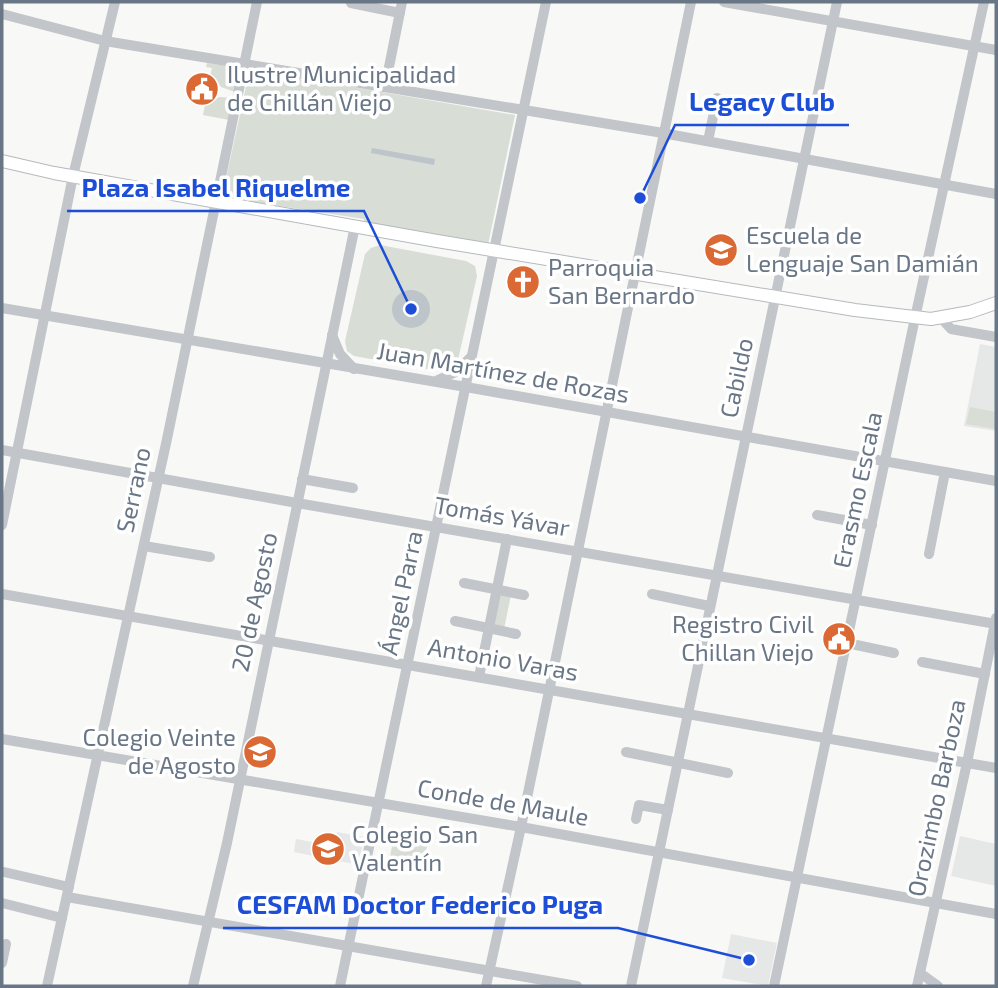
<svg xmlns="http://www.w3.org/2000/svg" width="998" height="988" font-family="'Exo 2',sans-serif">
<style>
.built{fill:#e6e7e7}
.green{fill:#d8ddd5}
.water{fill:#bdc5cb}
.lines{fill:none;stroke-linecap:round;stroke-linejoin:round}
.major-casing{stroke:#b5b9bd;stroke-width:14}
.minor{stroke:#c2c5c9;stroke-width:10}
.major{stroke:#fff;stroke-width:12}
.labels{text-anchor:middle;stroke-width:7;stroke-linejoin:round;paint-order:stroke}
.poi-label{font-size:24px;fill:#697686;stroke:#fff;text-anchor:start}
.street-label{font-size:24px;fill:#697686;stroke:#fff}
.leader{fill:none;stroke:#1d4ed8;stroke-width:2.5}
.callout-dot{fill:#1d4ed8;stroke:#fff;stroke-width:2.5}
.callout-label{font-size:26px;text-anchor:middle;font-weight:bold;fill:#1d4ed8;stroke:#fff;stroke-width:7;stroke-linejoin:round;paint-order:stroke}
</style>
<rect width="100%" height="100%" fill="#f8f8f6"/>
<g class="built">
<polygon points="980,344 996,347 996,431 964,426"/>
<polygon points="337,832 364,837 359,865 294,852 296,839 334,846"/>
<polygon points="960,836 996,844 996,886 951,876"/>
<polygon points="731,934 777,943 768,986 722,978"/>
</g>
<g class="green">
<polygon points="207,63 235,67 239,73 235,92 221,87 215,78 210,77 212,68 206,67"/>
<polygon points="255,70 515,115 488,245 364,224 364,219 222,197 249,73"/>
<polygon points="219,97 234,98 229,120 203,115 206,100 212,101"/>
<polygon points="380,245 466,261 475,266 477,276 458,360 448,370 438,371 354,356 347,351 345,341 365,254 371,248"/>
<polygon points="970,407 996,412 996,429 966,424"/>
<polygon points="500,593 511,595 504,629 493,626"/>
<polygon points="394,836 428,843 423,864 390,857"/>
</g>
<g class="water">
<polygon points="372,148 435,159 434,165 371,153"/>
<circle cx="411" cy="309" r="19"/>
</g>
<g class="lines">
<g class="major-casing">
<polyline id="major" points="2,161 54,173 437,241 855,310 931,319 970,312 996,303"/>
</g>
<g class="minor">
<polyline points="724,2 996,50"/>
<polyline points="351,3 400,13"/>
<polyline points="2,14 105,41 657,132 996,194"/>
<polyline points="385,87 402,2"/>
<polyline points="708,141 717,98"/>
<polyline points="2,308 466,387 996,481"/>
<polyline points="941,318 951,329 996,337"/>
<polyline points="332,335 340,354 354,369"/>
<polyline points="438,380 456,372 471,357"/>
<polyline points="2,450 297,503 996,624"/>
<polyline points="302,479 353,488"/>
<polyline points="817,515 872,525"/>
<polyline points="2,525 73,176 115,2"/>
<polyline points="144,546 210,557"/>
<polyline points="929,554 945,472"/>
<polyline points="464,583 524,595"/>
<polyline points="2,594 996,768"/>
<polyline points="652,594 709,606"/>
<polyline points="455,621 516,634"/>
<polyline points="847,643 894,653"/>
<polyline points="922,662 985,674"/>
<polyline points="479,677 507,539"/>
<polyline points="2,739 521,827 996,914"/>
<polyline points="626,752 728,773"/>
<polyline points="636,819 639,805 668,810"/>
<polyline points="4,872 69,887"/>
<polyline points="67,897 577,986"/>
<polyline points="2,903 62,918"/>
<polyline points="2,963 6,944"/>
<polyline points="920,973 938,986"/>
<polyline points="47,986 167,439 257,2"/>
<polyline points="193,986 227,843 355,226"/>
<polyline points="340,986 546,2"/>
<polyline points="486,986 521,827 691,2"/>
<polyline points="631,986 837,2"/>
<polyline points="774,986 915,318 984,2"/>
<polyline points="917,986 967,763 996,618"/>
</g>
<use href="#major" class="major"/>
</g>
<defs>
<g id="civic-disc" transform="scale(1.75)"><circle r="9.5" fill="#db6934" stroke="#fff"/><path d="M-.6-6.5H3V-4.5H.6V-3L4-1V1h2V6H-6V1h2V-1L-.6-3ZM-1.2 2.5V6h2.4V2.5Z" fill="#fff"/></g>
<g id="school-disc" transform="scale(1.75)"><circle r="9.5" fill="#db6934" stroke="#fff"/><path d="M0-5L7-2L0 1L-7-2ZM-4 1L0 2.5L4 1V4Q0 6-4 4Z" fill="#fff"/></g>
<g id="church-disc" transform="scale(1.75)"><circle r="9.5" fill="#db6934" stroke="#fff"/><path d="M-1.2-6h2.4v3.5h3.3v2.4h-3.3V6h-2.4V-.1h-3.3v-2.4h3.3Z" fill="#fff"/></g>
</defs>
<g fill-rule="evenodd">
<use href="#civic-disc" x="202" y="89"/>
<use href="#school-disc" x="721" y="250"/>
<use href="#church-disc" x="523" y="282"/>
<use href="#civic-disc" x="839" y="639"/>
<use href="#school-disc" x="260" y="752"/>
<use href="#school-disc" x="328" y="849"/>
</g>
<g class="labels">
<g class="poi-label">
<text x="227" y="83">Ilustre Municipalidad<tspan x="227" dy="28">de Chillán Viejo</tspan></text>
<text x="746" y="244">Escuela de<tspan x="746" dy="28">Lenguaje San Damián</tspan></text>
<text x="548" y="276">Parroquia<tspan x="548" dy="28">San Bernardo</tspan></text>
<text x="814" y="633" text-anchor="end">Registro Civil<tspan x="814" dy="28">Chillan Viejo</tspan></text>
<text x="236" y="746" text-anchor="end">Colegio Veinte<tspan x="236" dy="28">de Agosto</tspan></text>
<text x="352" y="843">Colegio San<tspan x="352" dy="28">Valentín</tspan></text>
</g>
<g class="street-label">
<text transform="translate(503 373) rotate(10)" y="8">Juan Martínez de Rozas</text>
<text transform="translate(737 378) rotate(-78)" y="8">Cabildo</text>
<text transform="translate(134 490) rotate(-78)" y="8">Serrano</text>
<text transform="translate(858 490) rotate(-78)" y="8">Erasmo Escala</text>
<text transform="translate(502 517) rotate(10)" y="8">Tomás Yávar</text>
<text transform="translate(402 593) rotate(-78)" y="8">Ángel Parra</text>
<text transform="translate(255 602) rotate(-78)" y="8">20 de Agosto</text>
<text transform="translate(503 660) rotate(10)" y="8">Antonio Varas</text>
<text transform="translate(937 798) rotate(-78)" y="8">Orozimbo Barboza</text>
<text transform="translate(503 803) rotate(10)" y="8">Conde de Maule</text>
</g>
</g>
<path class="leader" d="M640 198L675 125H849M411 309L364 211H67M749 960L618 928H223"/>
<g class="callout-dot">
<circle cx="640" cy="198" r="7"/>
<circle cx="411" cy="309" r="7"/>
<circle cx="749" cy="960" r="7"/>
</g>
<g class="callout-label">
<text x="762" y="111">Legacy Club</text>
<text x="216" y="197">Plaza Isabel Riquelme</text>
<text x="420" y="914">CESFAM Doctor Federico Puga</text>
</g>
<rect width="998" height="988" fill="none" stroke="#697686" stroke-width="7"/>
</svg>
